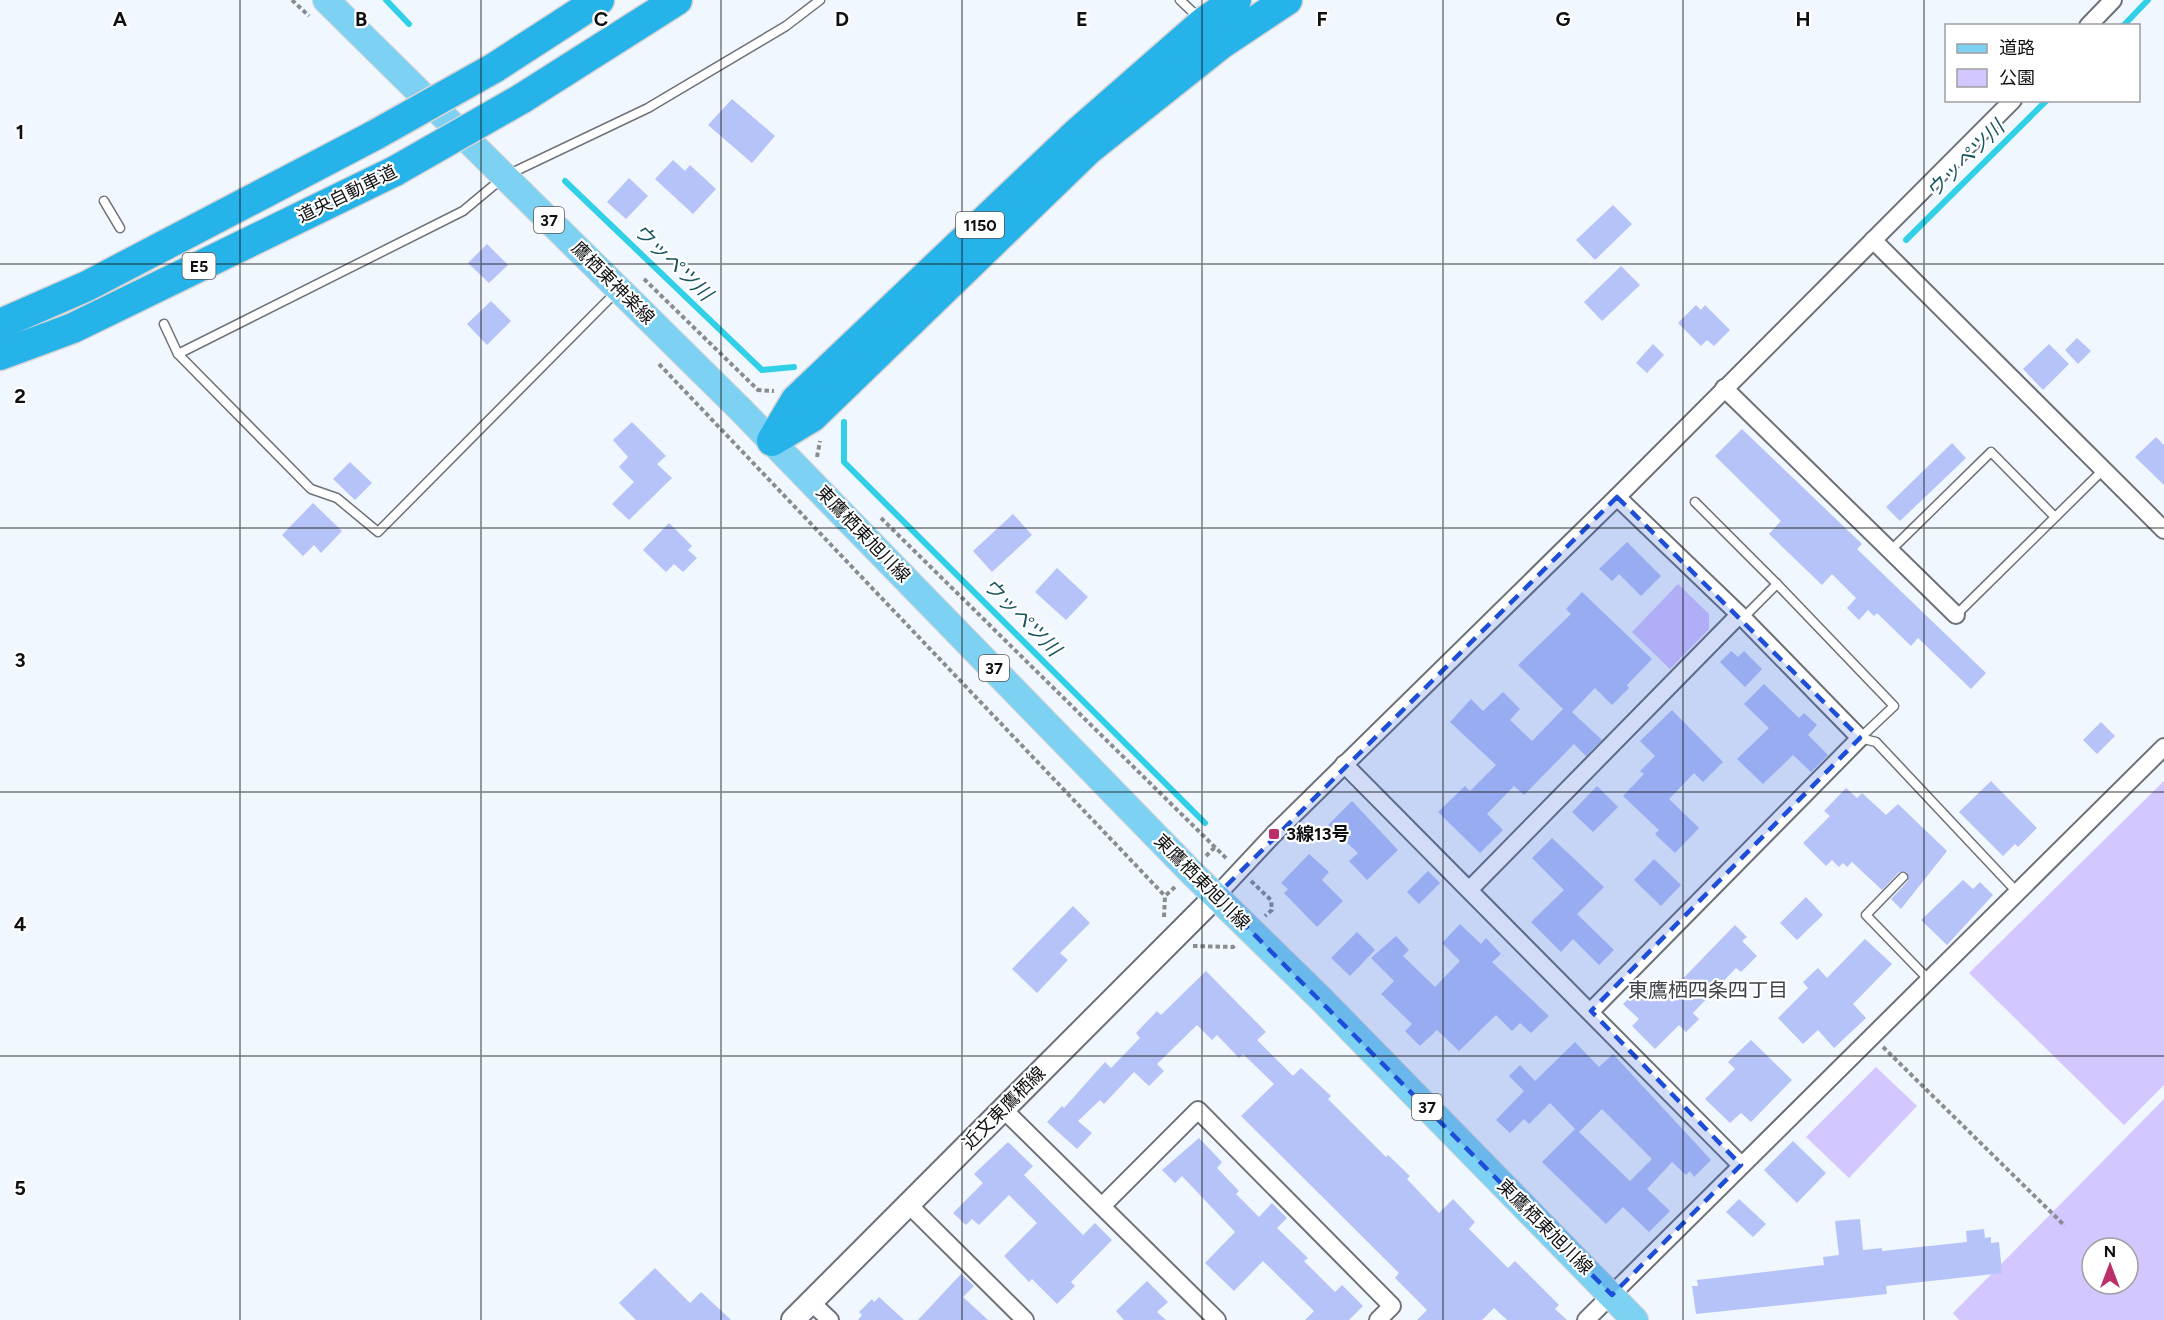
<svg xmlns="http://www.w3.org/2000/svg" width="2164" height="1320" font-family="Figtree,'Noto Sans JP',sans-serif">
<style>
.green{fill:#d4c6ff;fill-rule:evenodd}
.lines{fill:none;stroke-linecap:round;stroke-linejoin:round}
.stream{stroke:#31d0e6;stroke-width:6}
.building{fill:#b6c3f8;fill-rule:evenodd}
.lane-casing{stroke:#6d7278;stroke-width:11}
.street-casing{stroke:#6d7278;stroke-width:20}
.secondary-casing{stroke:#6d7278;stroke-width:26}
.primary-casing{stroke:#d4d4d4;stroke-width:28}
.highway-casing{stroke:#d4d4d4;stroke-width:33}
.path{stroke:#898d92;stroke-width:4;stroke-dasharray:4.5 3;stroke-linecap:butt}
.lane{stroke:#fff;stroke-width:8}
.street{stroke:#fff;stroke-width:16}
.secondary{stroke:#fff;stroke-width:22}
.primary{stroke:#7dd1f2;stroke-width:26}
.highway{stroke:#26b3e9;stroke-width:30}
.highway-bridge-casing{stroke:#d4d4d4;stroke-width:33;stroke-linecap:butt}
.highway-bridge{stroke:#26b3e9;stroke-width:30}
.marked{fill:#1d4ed8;fill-opacity:0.2;stroke:#1d4ed8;stroke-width:4.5;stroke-dasharray:12 8;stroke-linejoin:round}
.grid{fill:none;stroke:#0e1012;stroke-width:1.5;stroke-opacity:0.55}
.poi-dot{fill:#bb3069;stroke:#fff;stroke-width:2}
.labels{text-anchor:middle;stroke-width:4.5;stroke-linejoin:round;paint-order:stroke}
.shield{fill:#fff;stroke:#565859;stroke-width:1.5}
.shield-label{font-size:16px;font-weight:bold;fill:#0e1012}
.street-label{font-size:18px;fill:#0e1012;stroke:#fff}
.poi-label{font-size:18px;font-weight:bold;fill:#0e1012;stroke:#fff;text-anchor:start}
.water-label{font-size:20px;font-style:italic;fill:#16555e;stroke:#fff}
.neighbourhood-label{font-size:20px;fill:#3f444a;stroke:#fff}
.grid-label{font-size:20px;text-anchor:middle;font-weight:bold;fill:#0e1012;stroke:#fff;stroke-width:4.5;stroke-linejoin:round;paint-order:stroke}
</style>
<rect width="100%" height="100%" fill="#f1f7fe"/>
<g class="green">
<polygon points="1678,584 1709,614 1709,629 1670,669 1632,632"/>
<polygon points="2164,781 2164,1085 2124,1125 1969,973"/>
<polygon points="1876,1067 1917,1106 1849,1178 1806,1137"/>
<path d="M2164 1099V1320H1959L1953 1313ZM2092 1248H2128V1284H2092Z"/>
</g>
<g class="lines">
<g class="stream">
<polyline points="386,0 409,24"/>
<polyline points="2123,26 2148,0"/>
<polyline points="565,181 762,370 794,367"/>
<polyline points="1906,240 2047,100"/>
<polyline points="844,422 844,462 1205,823"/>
</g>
</g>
<g class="building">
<polygon points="732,99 775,136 752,163 708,125"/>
<polygon points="673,160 685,171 690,165 716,189 693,214 655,179"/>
<polygon points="629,178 648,196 626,219 607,202"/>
<polygon points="1613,205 1632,224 1595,260 1576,240"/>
<polygon points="487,244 508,265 489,283 468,263"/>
<polygon points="1621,266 1640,285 1602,321 1584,302"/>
<polygon points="491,301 511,321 487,345 467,324"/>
<polygon points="1696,305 1701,310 1705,305 1730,330 1714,346 1707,340 1701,346 1678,323"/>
<polygon points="2077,338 2091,351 2078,364 2065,350"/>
<polygon points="1653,344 1664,355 1647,373 1636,363"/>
<polygon points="2049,344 2069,364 2043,390 2023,369"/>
<polygon points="632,422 666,456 657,464 672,478 629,520 612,504 634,482 619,467 628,457 613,440"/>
<polygon points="1742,429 1862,544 1857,549 1986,673 1971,689 1918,638 1911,646 1877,613 1874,616 1868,610 1859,620 1847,608 1856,598 1832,574 1822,585 1769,534 1781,521 1715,456"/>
<polygon points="2156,437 2164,445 2164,485 2135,457"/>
<polygon points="1952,443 1966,458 1900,521 1886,507"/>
<polygon points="350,462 372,483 355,500 333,479"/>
<polygon points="313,503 342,531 321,553 314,545 303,556 282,535"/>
<polygon points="1013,514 1032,535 992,572 973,551"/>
<polygon points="669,523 692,546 688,550 697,558 683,572 674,564 666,572 643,550"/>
<polygon points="1627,542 1661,576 1641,596 1619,574 1612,581 1599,569"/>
<polygon points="1057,568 1088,597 1066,620 1035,592"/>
<polygon points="1582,592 1652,659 1627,685 1629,688 1612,705 1595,688 1572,712 1602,740 1586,756 1574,744 1524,795 1514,786 1487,814 1503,830 1480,853 1438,812 1465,786 1470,791 1496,765 1450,722 1471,699 1483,711 1503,692 1520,709 1510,720 1532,741 1563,709 1518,665 1571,614 1566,609"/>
<polygon points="1731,651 1738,657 1744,651 1762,669 1745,687 1720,662"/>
<polygon points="1764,684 1799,718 1804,713 1817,725 1808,735 1828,755 1811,772 1793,755 1763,784 1737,759 1769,728 1744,704"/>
<polygon points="1672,710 1723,762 1703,782 1694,773 1669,799 1699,828 1675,853 1655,834 1659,830 1623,796 1644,774 1640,771 1655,756 1640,741"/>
<polygon points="2101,722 2115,736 2097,754 2083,740"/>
<polygon points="1991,781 2037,828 2018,847 2015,844 2003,856 1959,812"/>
<polygon points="1597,786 1618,807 1593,832 1572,812"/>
<polygon points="1846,788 1857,798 1862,793 1886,815 1898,804 1947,851 1901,909 1891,899 1908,881 1907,872 1899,872 1882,890 1852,862 1847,867 1843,863 1839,867 1832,860 1826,866 1803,843 1830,816 1824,811"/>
<polygon points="1352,801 1398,850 1367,880 1349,861 1358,853 1328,825"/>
<polygon points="1552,838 1604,887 1577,914 1614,950 1599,965 1573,939 1561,952 1531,922 1564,890 1532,858"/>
<polygon points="1309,854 1329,872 1322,880 1343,901 1317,927 1284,893 1288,889 1281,883"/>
<polygon points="1654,859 1681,885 1661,906 1634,880"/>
<polygon points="1428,871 1440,883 1419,904 1407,892"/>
<polygon points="1963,880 1973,889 1980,882 1993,895 1947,945 1921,920"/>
<polygon points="1806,897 1823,915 1797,940 1780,923"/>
<polygon points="1073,906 1090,923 1060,953 1068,960 1037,993 1012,969"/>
<polygon points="1460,924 1481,944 1486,938 1501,954 1492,962 1549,1016 1531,1033 1520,1023 1512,1031 1496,1015 1459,1051 1437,1030 1420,1046 1405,1031 1412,1024 1381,994 1394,981 1371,958 1396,936 1409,950 1403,956 1435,987 1460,961 1442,943"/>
<polygon points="1735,925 1747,937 1742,941 1757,956 1741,972 1736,968 1693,1013 1699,1019 1686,1032 1679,1025 1655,1049 1632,1026 1639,1019 1623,1004 1635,992 1640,996 1654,983 1666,996"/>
<polygon points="1357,932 1375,950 1350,976 1331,958"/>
<polygon points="1865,939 1892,964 1853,1004 1866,1018 1834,1048 1818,1030 1803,1044 1778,1018 1808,988 1803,982 1818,968 1827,978"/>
<polygon points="1206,971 1266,1032 1257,1040 1293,1076 1301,1068 1331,1096 1328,1099 1386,1157 1388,1155 1410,1176 1407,1179 1439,1213 1453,1199 1475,1222 1469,1229 1508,1268 1515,1261 1559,1305 1555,1309 1567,1320 1507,1320 1494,1308 1482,1320 1417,1320 1427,1310 1395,1278 1399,1273 1241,1116 1274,1084 1243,1054 1239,1058 1217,1035 1212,1040 1197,1025 1157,1064 1164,1071 1149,1086 1134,1072 1104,1104 1100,1100 1078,1121 1092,1133 1077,1149 1047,1122 1062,1106 1064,1108 1105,1062 1111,1068 1140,1038 1136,1033 1157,1011 1161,1015"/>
<polygon points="1751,1040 1792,1080 1751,1122 1741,1113 1730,1123 1705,1099 1735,1069 1728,1062"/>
<path d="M1575 1042 1599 1067 1613 1054 1711 1160 1694 1177 1690 1171 1686 1175 1672 1162 1647 1189 1670 1211 1649 1232 1623 1207 1606 1224 1542 1162 1575 1129 1550 1103 1529 1124 1524 1119 1510 1133 1496 1120 1524 1091 1509 1076 1520 1065 1535 1081ZM1602 1109 1652 1159 1630 1181 1579 1132Z"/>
<polygon points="1199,1138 1222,1162 1217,1168 1239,1191 1236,1194 1259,1217 1272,1203 1287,1218 1277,1228 1308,1258 1304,1261 1335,1292 1342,1285 1363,1306 1349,1320 1305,1320 1314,1311 1263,1261 1234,1291 1205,1263 1235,1232 1182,1176 1175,1183 1162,1170"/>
<polygon points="1793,1141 1826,1173 1797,1203 1764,1170"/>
<polygon points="1008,1142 1033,1166 1024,1175 1083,1235 1095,1223 1112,1240 1071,1282 1075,1286 1057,1304 1032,1279 1029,1282 1004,1256 1037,1223 1009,1195 979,1225 972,1219 966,1225 953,1213 983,1183 974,1174"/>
<polygon points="1739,1199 1766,1224 1753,1237 1726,1212"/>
<polygon points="1860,1219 1863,1250 1882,1248 1882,1251 1967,1242 1966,1231 1984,1229 1985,1238 1991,1237 1991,1243 1999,1242 2002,1273 1886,1286 1887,1294 1696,1314 1692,1286 1698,1286 1697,1280 1824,1265 1823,1257 1839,1255 1835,1221"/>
<polygon points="655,1268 690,1303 701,1292 731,1320 636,1320 619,1303"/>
<polygon points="961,1274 974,1286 963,1297 988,1320 918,1320"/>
<polygon points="1147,1281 1168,1302 1157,1312 1166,1320 1124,1320 1116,1311"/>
<polygon points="879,1297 904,1320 858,1320 862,1315 859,1312 872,1299 874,1302"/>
</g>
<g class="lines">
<g class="lane-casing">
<g id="lane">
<polyline points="1180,0 1199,18"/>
<polyline points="104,201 120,228"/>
<polyline points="164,324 178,354 463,211 505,176 648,108 786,26 820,0"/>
<polyline points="178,354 311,489 337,498 378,532 618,290"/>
<polyline points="1695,502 1777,584 1743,618"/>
<polyline points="1890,551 1991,452 2055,517"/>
<polyline points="1777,584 1894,706 1860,738"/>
<polyline points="1956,615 2103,470"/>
<polyline points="1860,738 1876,742 2017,892"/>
<polyline points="1903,877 1866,915 1929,980"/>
</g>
</g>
<g class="street-casing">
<g id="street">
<polyline points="2088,26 2113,0"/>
<polyline points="1873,240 2164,530"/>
<polyline points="1724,388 1956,615"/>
<polyline points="1344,764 1741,1165"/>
<polyline points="1470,889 1739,615"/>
<polyline points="1216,896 1274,834 1617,497 2013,100"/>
<polyline points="1591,1011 1860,738 1743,618 1617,497"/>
<polyline points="1003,1109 1217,1320"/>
<polyline points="909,1205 1025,1320"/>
<polyline points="1102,1206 1198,1110 1392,1306 1378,1320"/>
<polyline points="811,1302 830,1320"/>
<polyline points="1586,1320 2164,747"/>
</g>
</g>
<g class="secondary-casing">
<polyline id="secondary" points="793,1320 1216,896"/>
</g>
<g class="primary-casing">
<polyline id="primary" points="326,0 741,410 1191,872 1322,1000 1635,1320"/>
</g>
<g class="highway-casing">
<g id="highway">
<polyline points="494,68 599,0"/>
<polyline points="521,99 677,0"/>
<polyline points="0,324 87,286 375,135"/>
<polyline points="0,355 73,328 395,171"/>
<polyline points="773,439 796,400 1076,134 1204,22 1236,0"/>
<polyline points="772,441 812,417 1089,149 1221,44 1287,0"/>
</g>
</g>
<g class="path">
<polyline points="292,0 309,16"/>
<polyline points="644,279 758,390"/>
<polyline points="659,364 1165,896"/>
<polyline points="757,390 774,391"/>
<polyline points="817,457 820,441"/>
<polyline points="881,518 1228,860"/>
<polyline points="1206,856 1215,847"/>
<polyline points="1251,881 1271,900 1272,910 1265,916"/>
<polyline points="1164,917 1165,896 1175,887"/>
<polyline points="1193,946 1233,947 1236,944"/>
<polyline points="1883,1047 2065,1226"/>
</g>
<use href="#lane" class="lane"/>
<use href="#street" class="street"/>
<use href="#secondary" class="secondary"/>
<use href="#primary" class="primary"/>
<use href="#highway" class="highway"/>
<g class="highway-bridge-casing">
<g id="highway-bridge">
<polyline points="375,135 494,68"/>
<polyline points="395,171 521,99"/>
</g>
</g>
<use href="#highway-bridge" class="highway-bridge"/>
</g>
<path class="marked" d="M1617 497 1860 738 1591 1011 1741 1165 1612 1295 1216 896Z"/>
<path class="grid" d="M240 0V1320M481 0V1320M721 0V1320M962 0V1320M1202 0V1320M1443 0V1320M1683 0V1320M1924 0V1320M0 264H2164M0 528H2164M0 792H2164M0 1056H2164"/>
<rect class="poi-dot" x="1268" y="828" width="12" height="12" rx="3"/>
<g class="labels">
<g class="shield">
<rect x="534" y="207" width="30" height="26" rx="4.5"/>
<rect x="956" y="212" width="48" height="26" rx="4.5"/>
<rect x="182.5" y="253" width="33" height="26" rx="4.5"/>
<rect x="979" y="655" width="30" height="26" rx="4.5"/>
<rect x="1412" y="1094" width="30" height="26" rx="4.5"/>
</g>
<g class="shield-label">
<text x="549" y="226">37</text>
<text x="980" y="231">1150</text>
<text x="199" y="272">E5</text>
<text x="994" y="674">37</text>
<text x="1427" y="1113">37</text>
</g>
<g class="street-label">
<text transform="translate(347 194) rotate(-26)" y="6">道央自動車道</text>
<text transform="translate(613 283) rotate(45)" y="6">鷹栖東神楽線</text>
<text transform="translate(863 534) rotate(46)" y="6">東鷹栖東旭川線</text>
<text transform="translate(1202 882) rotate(45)" y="6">東鷹栖東旭川線</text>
<text transform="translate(1004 1108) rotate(-45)" y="6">近文東鷹栖線</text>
<text transform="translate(1545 1227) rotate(45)" y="6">東鷹栖東旭川線</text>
</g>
<g class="poi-label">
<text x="1286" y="840">3線13号</text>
</g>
<g class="water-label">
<text transform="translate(1965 159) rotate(-45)" y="7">ウッペツ川</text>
<text transform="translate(673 262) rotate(44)" y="7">ウッペツ川</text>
<text transform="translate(1022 617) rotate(45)" y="7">ウッペツ川</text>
</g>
<g class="neighbourhood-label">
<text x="1708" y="997">東鷹栖四条四丁目</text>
</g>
</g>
<g class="grid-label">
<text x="120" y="26">A</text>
<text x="361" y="26">B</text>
<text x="601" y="26">C</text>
<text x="842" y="26">D</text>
<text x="1082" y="26">E</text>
<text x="1322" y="26">F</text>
<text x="1563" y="26">G</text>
<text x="1803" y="26">H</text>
<text x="20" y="139">1</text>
<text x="20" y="403">2</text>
<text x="20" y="667">3</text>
<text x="20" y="931">4</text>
<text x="20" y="1195">5</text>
</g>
<rect x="1945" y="24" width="195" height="78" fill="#ffffff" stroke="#9f9fa0" stroke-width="1.5"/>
<rect x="1957" y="44" width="30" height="9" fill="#7dd1f2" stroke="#9f9fa0" stroke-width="1.5"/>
<text x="1999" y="54" font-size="18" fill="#0e1012">道路</text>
<rect x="1957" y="69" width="30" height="18" fill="#d4c6ff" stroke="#9f9fa0" stroke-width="1.5"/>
<text x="1999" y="84" font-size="18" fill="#0e1012">公園</text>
<g transform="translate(2110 1266)"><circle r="28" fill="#ffffff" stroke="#9f9fa0" stroke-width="1.5"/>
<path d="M0-4.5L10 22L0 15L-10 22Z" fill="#bb3069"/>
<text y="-9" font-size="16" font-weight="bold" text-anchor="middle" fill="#0e1012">N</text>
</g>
</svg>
